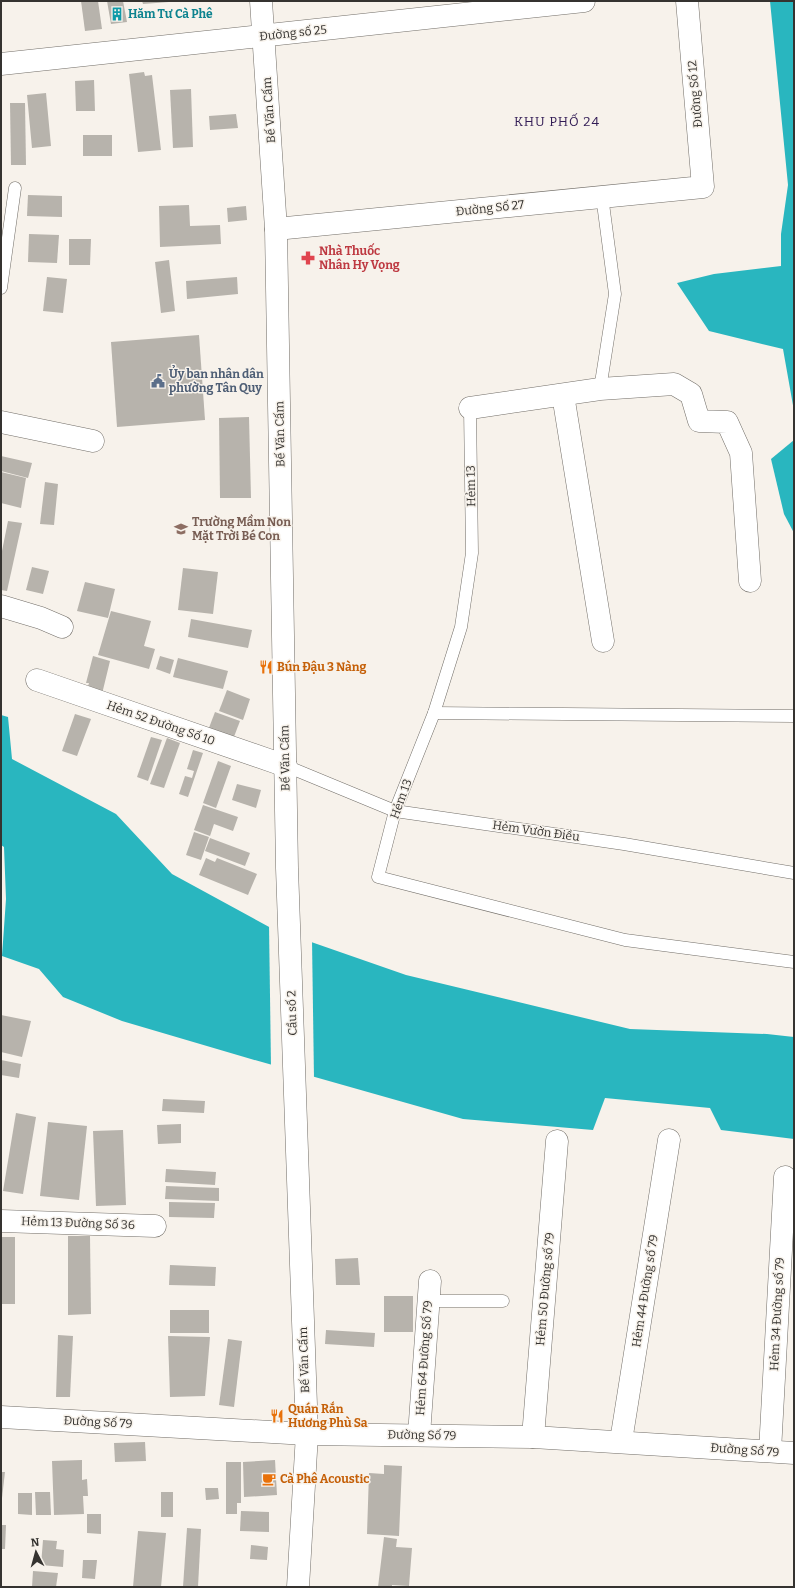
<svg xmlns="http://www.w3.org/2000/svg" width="795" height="1588" font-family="Bitter,serif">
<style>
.water{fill:#29b6bf}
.pier{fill:#f7f2eb}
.building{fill:#b7b3ac}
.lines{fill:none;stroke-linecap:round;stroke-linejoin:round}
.service-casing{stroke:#726e68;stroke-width:13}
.minor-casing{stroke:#726e68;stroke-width:23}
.tertiary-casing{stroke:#726e68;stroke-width:23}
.service{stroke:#fff;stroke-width:12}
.minor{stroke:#fff;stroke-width:22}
.tertiary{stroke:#fff;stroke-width:22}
.labels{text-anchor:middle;stroke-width:3;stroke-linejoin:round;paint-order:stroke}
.culture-label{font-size:12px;font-weight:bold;fill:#0d838f;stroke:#f7f2eb;text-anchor:start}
.street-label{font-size:12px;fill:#353330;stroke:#f7f2eb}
.health-label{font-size:12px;font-weight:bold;fill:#be3a42;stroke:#f7f2eb;text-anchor:start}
.service-label{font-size:12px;font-weight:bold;fill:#4e5e75;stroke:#f7f2eb;text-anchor:start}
.education-label{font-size:12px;font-weight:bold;fill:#785e54;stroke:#f7f2eb;text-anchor:start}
.food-label{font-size:12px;font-weight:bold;fill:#c56008;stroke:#f7f2eb;text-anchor:start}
.neighbourhood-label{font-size:13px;letter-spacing:1px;fill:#321c55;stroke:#f7f2eb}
</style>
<rect width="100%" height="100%" fill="#f7f2eb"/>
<g class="water">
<polygon points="770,1 794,1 794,411 783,349 709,331 677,283 714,274 781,266 781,234 788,185"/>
<polygon points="794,440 794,533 784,514 771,459"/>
<polygon points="1,715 8,717 12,759 116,814 172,874 271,928 406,975 630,1029 767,1034 794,1037 794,1139 721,1130 710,1108 605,1098 593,1130 463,1119 251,1059 122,1021 63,997 39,969 2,956 6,899 4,847 1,845"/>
</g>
<polygon class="pier" points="269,924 312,940 314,1079 271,1067"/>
<g class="building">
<polygon points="81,1 98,1 102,29 85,31"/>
<polygon points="107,1 123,1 127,22 111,24"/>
<polygon points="142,1 169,1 169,2 143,4"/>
<polygon points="144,72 145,76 152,75 161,150 138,152 129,74"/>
<polygon points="94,80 95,111 76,111 75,81"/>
<polygon points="191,89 193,147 173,148 170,90"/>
<polygon points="46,93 51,146 32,148 27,95"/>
<polygon points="10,103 25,103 26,165 11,165"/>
<polygon points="236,114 238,128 210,130 209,116"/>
<rect x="83" y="135" width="29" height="21"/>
<polygon points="28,195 62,196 62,217 27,216"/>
<polygon points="189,205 190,226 220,225 221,244 160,247 159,206"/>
<polygon points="246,206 247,220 228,222 227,208"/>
<polygon points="29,234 59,235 57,263 28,262"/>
<polygon points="69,239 91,239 90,265 69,265"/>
<polygon points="169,260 175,311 161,313 155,262"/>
<polygon points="47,277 67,279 63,313 43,311"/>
<polygon points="237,277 238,294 187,299 186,281"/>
<polygon points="199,335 205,420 117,427 111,342"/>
<polygon points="249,417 251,498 220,498 219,418"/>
<polygon points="1,456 32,463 28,478 1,471"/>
<polygon points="1,472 26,478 21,508 1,503"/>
<polygon points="45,482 58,484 54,525 40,524"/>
<polygon points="8,521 22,523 7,591 1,590 1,556"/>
<polygon points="32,567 49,571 43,594 26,590"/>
<polygon points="183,568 218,572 213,614 178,610"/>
<polygon points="85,582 115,589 108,618 77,611"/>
<polygon points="111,611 151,621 144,646 155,649 149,669 98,655"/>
<polygon points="191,619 252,630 248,648 188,637"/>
<polygon points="93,656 110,661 102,694 87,690 89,683 86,683"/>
<polygon points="160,656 174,660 170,674 156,669"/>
<polygon points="178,658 228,671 223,689 173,677"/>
<polygon points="227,690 250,699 243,720 219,711"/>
<polygon points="215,712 240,721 232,742 207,733"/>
<polygon points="75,714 91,719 77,756 62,751"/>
<polygon points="151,737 162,740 148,781 137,777"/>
<polygon points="167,738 180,743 164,788 150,784"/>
<polygon points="193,750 203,753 188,797 179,794 185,776 192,778 194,771 187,769"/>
<polygon points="218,761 231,766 216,808 203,803"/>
<polygon points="237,784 261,790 256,808 232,800"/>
<polygon points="203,805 238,817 233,831 214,824 210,836 194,830"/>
<polygon points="194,832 209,837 201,860 186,855"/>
<polygon points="210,838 250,853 245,866 205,851"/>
<polygon points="206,858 215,862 217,858 257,874 248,895 199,875"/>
<polygon points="1,1015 31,1021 22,1057 1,1052"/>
<polygon points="1,1060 21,1064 19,1078 1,1075"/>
<polygon points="163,1099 205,1101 204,1113 162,1111"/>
<polygon points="16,1113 36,1117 23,1194 3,1191"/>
<polygon points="48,1122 87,1126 79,1200 40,1196"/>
<polygon points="181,1124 181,1143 158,1144 157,1125"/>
<polygon points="123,1130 126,1205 96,1206 93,1131"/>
<polygon points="166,1169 216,1172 215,1185 165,1182"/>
<polygon points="166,1186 219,1188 219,1201 165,1199"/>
<polygon points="169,1202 215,1203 214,1218 169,1217"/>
<polygon points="68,1236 90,1236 91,1314 68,1315"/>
<rect x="1" y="1237" width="14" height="67"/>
<polygon points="358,1258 360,1285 336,1285 335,1259"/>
<polygon points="170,1265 216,1267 215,1286 169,1285"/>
<rect x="384" y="1296" width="29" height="36"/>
<rect x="170" y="1310" width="39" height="23"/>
<polygon points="326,1330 375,1333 374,1347 325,1344"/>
<polygon points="58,1335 73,1336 70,1397 56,1397"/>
<polygon points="168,1336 210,1337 205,1396 170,1397"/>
<polygon points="228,1339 242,1341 234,1407 219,1405"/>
<polygon points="145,1442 146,1461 115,1462 114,1443"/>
<polygon points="82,1460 82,1480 87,1479 88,1496 83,1496 84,1514 54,1515 52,1461"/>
<polygon points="275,1460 277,1495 244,1497 243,1462"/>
<polygon points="226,1462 241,1462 241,1503 237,1503 237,1514 226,1514"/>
<polygon points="384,1465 402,1466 399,1536 367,1534 369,1473 384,1474"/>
<polygon points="1,1472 5,1472 2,1498 1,1498"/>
<polygon points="205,1488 218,1488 219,1499 206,1500"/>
<polygon points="35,1492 50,1492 51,1515 36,1515"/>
<rect x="161" y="1492" width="12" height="25"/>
<polygon points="18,1493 32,1493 32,1515 18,1514"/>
<polygon points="241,1511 269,1512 269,1532 240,1531"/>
<polygon points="87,1514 101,1514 101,1534 87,1533"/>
<polygon points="1,1525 6,1525 5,1549 1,1549"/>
<polygon points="187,1528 201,1529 198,1587 183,1587"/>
<polygon points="138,1531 166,1533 161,1587 133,1587"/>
<polygon points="384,1537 397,1539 396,1547 412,1548 409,1586 392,1585 392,1587 378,1587"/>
<polygon points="43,1540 57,1541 56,1549 64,1550 63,1567 41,1565"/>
<polygon points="251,1545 268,1547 267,1560 250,1559"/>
<polygon points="83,1560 97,1560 95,1579 82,1578"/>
<polygon points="33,1571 58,1573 56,1587 32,1587"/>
</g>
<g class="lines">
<g class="service-casing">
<g id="service">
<polyline points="1,288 15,188"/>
<polyline points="600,389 615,294 602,196"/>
<polyline points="470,408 472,553 461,627 434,713 395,811 378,877 625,940 794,962"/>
<polyline points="434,713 794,716"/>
<polyline points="286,766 395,811 624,844 794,873"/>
<polyline points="428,1301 503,1301"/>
</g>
</g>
<g class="minor-casing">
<g id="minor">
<polyline points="1,64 584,1"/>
<polyline points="276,229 703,187 687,1"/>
<polyline points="563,395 603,641"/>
<polyline points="470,408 600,389 674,384 691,394 699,421 727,422 741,453 750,581"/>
<polyline points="1,422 93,441"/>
<polyline points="1,606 41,618 62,627"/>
<polyline points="37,680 286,766"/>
<polyline points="1,1221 155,1226"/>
<polyline points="1,1417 307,1434 533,1437 794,1453"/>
<polyline points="419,1435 430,1281"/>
<polyline points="533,1437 557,1141"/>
<polyline points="621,1441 669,1140"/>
<polyline points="770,1451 785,1177"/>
</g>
</g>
<g class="tertiary-casing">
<polyline id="tertiary" points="261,1 276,229 287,868 307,1434 298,1587"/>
</g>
<use href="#service" class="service"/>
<use href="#minor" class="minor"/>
<use href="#tertiary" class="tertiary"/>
</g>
<defs>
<g id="building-bare" transform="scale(1.08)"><path d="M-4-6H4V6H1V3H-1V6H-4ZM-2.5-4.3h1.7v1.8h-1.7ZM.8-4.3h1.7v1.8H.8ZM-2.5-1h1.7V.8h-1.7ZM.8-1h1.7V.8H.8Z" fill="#0f9aa8" stroke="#f7f2eb" stroke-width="2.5" paint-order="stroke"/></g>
<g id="pharmacy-bare" transform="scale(1.08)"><path d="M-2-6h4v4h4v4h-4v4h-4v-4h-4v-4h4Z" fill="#e0444e" stroke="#f7f2eb" stroke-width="2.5" paint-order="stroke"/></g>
<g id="civic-bare" transform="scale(1.08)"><path d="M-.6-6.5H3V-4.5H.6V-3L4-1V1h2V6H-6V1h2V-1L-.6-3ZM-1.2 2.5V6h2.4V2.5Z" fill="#5c6f8a" stroke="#f7f2eb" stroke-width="2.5" paint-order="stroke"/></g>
<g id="school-bare" transform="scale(1.08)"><path d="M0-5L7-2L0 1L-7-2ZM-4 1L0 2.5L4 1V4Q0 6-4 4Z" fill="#8d6e63" stroke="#f7f2eb" stroke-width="2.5" paint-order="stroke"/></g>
<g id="restaurant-bare" transform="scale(1.08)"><path d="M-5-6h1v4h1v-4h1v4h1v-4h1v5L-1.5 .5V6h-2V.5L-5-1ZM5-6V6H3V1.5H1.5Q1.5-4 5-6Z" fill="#e8710a" stroke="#f7f2eb" stroke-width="2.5" paint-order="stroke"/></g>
<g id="cafe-bare" transform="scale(1.08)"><path d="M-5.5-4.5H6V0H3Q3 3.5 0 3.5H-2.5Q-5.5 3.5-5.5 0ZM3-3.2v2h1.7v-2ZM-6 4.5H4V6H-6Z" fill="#e8710a" stroke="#f7f2eb" stroke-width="2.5" paint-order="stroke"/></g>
</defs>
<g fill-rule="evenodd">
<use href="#building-bare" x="117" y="14"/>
<use href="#pharmacy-bare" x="308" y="258"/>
<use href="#civic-bare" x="158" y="381"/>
<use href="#school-bare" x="181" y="529"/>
<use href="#restaurant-bare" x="266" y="667"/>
<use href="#restaurant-bare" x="277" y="1416"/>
<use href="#cafe-bare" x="269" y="1479"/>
</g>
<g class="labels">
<g class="culture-label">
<text x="128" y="18">Hăm Tư Cà Phê</text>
</g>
<g class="street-label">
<text transform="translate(293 33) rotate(-6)" y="4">Đường số 25</text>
<text transform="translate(695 94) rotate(-95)" y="4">Đường Số 12</text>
<text transform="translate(269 110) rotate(-94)" y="4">Bế Văn Cấm</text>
<text transform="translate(490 208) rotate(-6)" y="4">Đường Số 27</text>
<text transform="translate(280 434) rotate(-91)" y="4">Bế Văn Cấm</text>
<text transform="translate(471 486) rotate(-91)" y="4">Hẻm 13</text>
<text transform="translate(161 723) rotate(19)" y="4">Hẻm 52 Đường Số 10</text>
<text transform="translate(285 758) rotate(-91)" y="4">Bế Văn Cấm</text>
<text transform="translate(401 799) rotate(-70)" y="4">Hẻm 13</text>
<text transform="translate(536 831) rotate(8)" y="4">Hẻm Vườn Điều</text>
<text transform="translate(292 1013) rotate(-92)" y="4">Cầu số 2</text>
<text transform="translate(78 1223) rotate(2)" y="4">Hẻm 13 Đường Số 36</text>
<text transform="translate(545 1289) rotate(-85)" y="4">Hẻm 50 Đường số 79</text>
<text transform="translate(645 1291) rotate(-81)" y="4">Hẻm 44 Đường số 79</text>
<text transform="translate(777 1314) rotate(-87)" y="4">Hẻm 34 Đường số 79</text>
<text transform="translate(424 1358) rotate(-86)" y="4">Hẻm 64 Đường Số 79</text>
<text transform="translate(304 1360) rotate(-92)" y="4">Bế Văn Cấm</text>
<text transform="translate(98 1422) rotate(3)" y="4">Đường Số 79</text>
<text transform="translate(422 1435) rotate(1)" y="4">Đường Số 79</text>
<text transform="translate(745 1450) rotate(4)" y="4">Đường Số 79</text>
</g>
<g class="health-label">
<text x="319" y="255">Nhà Thuốc<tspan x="319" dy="14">Nhân Hy Vọng</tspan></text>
</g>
<g class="service-label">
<text x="169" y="378">Ủy ban nhân dân<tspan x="169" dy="14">phường Tân Quy</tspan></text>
</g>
<g class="education-label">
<text x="192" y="526">Trường Mầm Non<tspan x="192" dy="14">Mặt Trời Bé Con</tspan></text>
</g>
<g class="food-label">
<text x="277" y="671">Bún Đậu 3 Nàng</text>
<text x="288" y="1413">Quán Rắn<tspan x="288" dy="14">Hương Phù Sa</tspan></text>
<text x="280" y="1483">Cà Phê Acoustic</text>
</g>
<g class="neighbourhood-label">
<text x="557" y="126">KHU PHỐ 24</text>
</g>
</g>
<rect width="795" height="1588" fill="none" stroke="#353330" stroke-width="4"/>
<g transform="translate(36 1552) rotate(354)" stroke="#f7f2eb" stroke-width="3" paint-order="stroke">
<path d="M0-3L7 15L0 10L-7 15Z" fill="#353330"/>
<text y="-6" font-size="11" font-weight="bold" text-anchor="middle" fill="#353330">N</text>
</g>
</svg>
